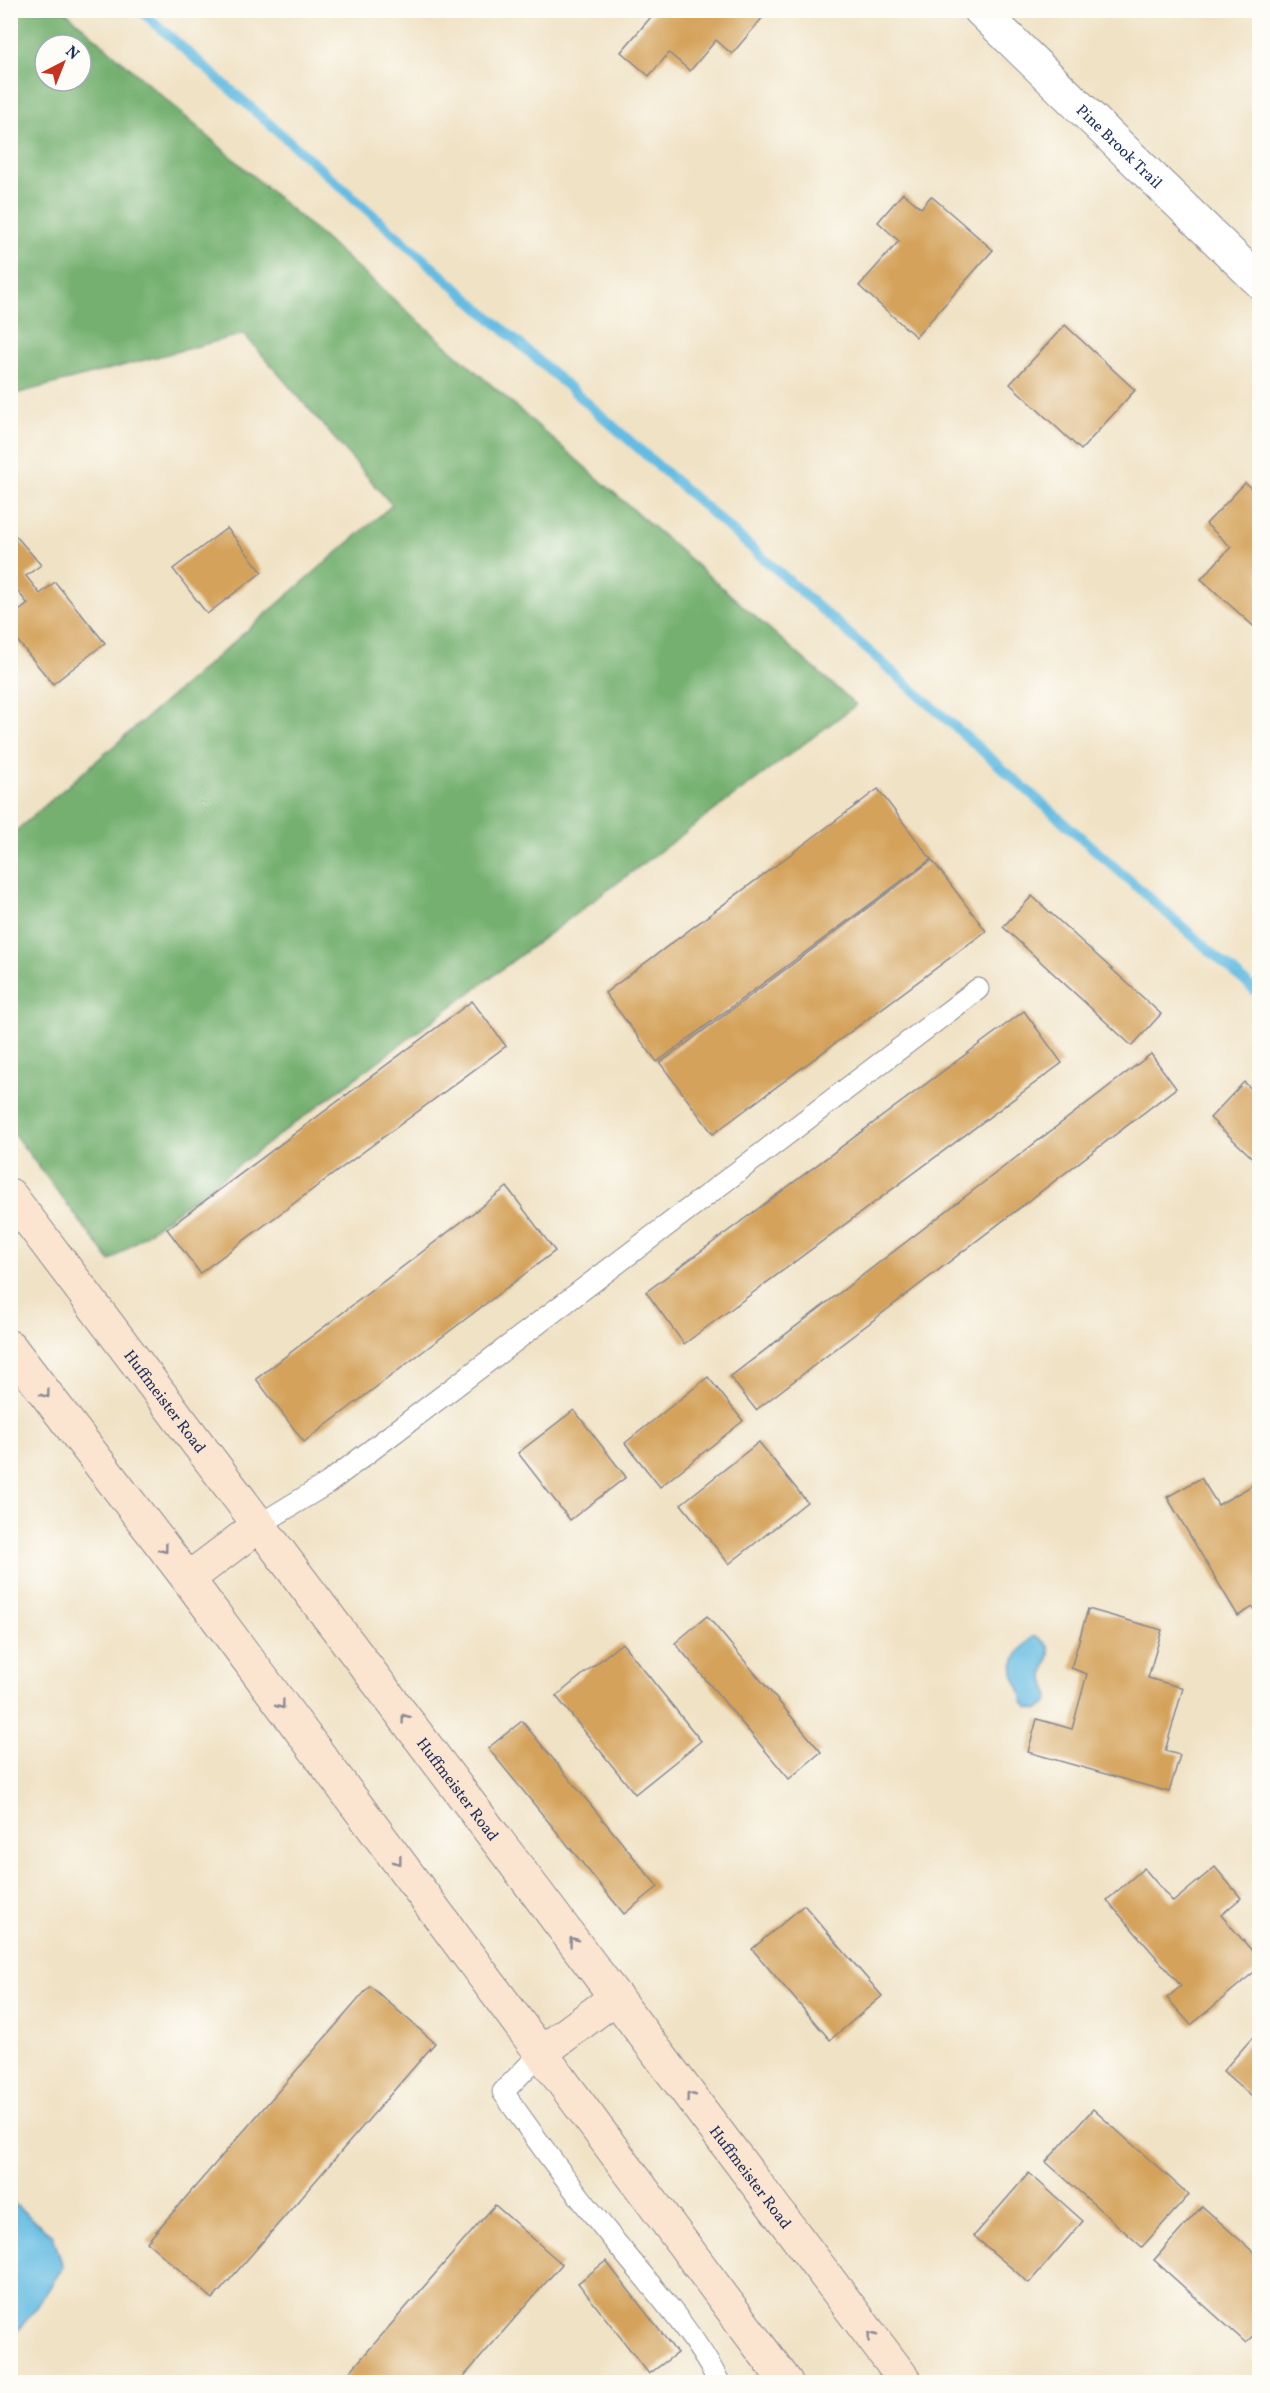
<svg xmlns="http://www.w3.org/2000/svg" width="1270" height="2393" font-family="Vollkorn,serif">
<style>
.forest{fill:#75b06f;stroke:#487066;stroke-width:1.5;fill-rule:evenodd}
.water{fill:#65bce2;stroke:#4076a0;stroke-width:1.5}
.lines{fill:none;stroke-linecap:round;stroke-linejoin:round}
.stream{stroke:#65bce2;stroke-width:10}
.building{fill:#d4a25a}
.service-casing{stroke:#868892;stroke-width:23}
.minor-casing{stroke:#868892;stroke-width:35}
.secondary-casing{stroke:#868892;stroke-width:35}
.service{stroke:#fff;stroke-width:21}
.minor{stroke:#fff;stroke-width:33}
.secondary{stroke:#fce5d0;stroke-width:33}
.oneway{stroke:#8c8a97}
.labels{text-anchor:middle;stroke-width:5;stroke-linejoin:round;paint-order:stroke}
.street-label{font-size:16px;fill:#1b2f5e;stroke:#fdfcf7}
</style>
<rect width="100%" height="100%" fill="#fdfcf7"/>
<filter id="ink" filterUnits="userSpaceOnUse"><feTurbulence type="fractalNoise" baseFrequency=".0167" numOctaves="2"/><feDisplacementMap in="SourceGraphic" scale="12" xChannelSelector="R" yChannelSelector="G"/><feConvolveMatrix kernelMatrix="1 2 1 2 8 2 1 2 1" color-interpolation-filters="sRGB"/></filter>
<filter id="wash" filterUnits="userSpaceOnUse"><feTurbulence type="fractalNoise" baseFrequency=".008" numOctaves="4" result="noise"/><feDisplacementMap in="SourceGraphic" scale="24" xChannelSelector="R" yChannelSelector="G"/><feGaussianBlur stdDeviation="1.35" result="paint"/><feColorMatrix in="noise" values="0 0 0 0 0 0 0 0 0 0 0 0 0 0 0 0 0 1.4 0 .05"/><feComposite in="paint" operator="in"/></filter>
<g filter="url(#wash)">
<rect width="100%" height="100%" fill="#f0e2c5"/>
<path class="forest" d="M65 11 856 705 110 1261 11 1130V835L392 505 244 334 11 395V11ZM45 45H81V81H45Z"/>
<g class="water">
<path d="M1032 1637H1036C1061 1650 1043 1659 1044 1678 1046 1694 1057 1698 1037 1710L1028 1707 1022 1701C1022 1691 1019 1687 1015 1679 1007 1664 1022 1647 1032 1637Z"/>
<polygon points="11,2201 53,2236 63,2267 37,2307 11,2339"/>
</g>
<g class="lines">
<polyline class="stream" points="140,10 1260,995"/>
</g>
<g id="blocks">
<g class="building">
<polygon points="657,10 769,10 732,54 716,40 690,71 669,53 649,76 621,52"/>
<polygon points="903,193 921,208 931,196 993,250 916,337 859,286 899,241 878,222"/>
<polygon points="1065,325 1135,390 1081,450 1010,384"/>
<polygon points="1245,483 1260,496 1260,632 1201,579 1231,547 1206,524"/>
<polygon points="227,528 262,572 207,614 173,569"/>
<polygon points="16,536 41,565 26,576 40,594 55,582 105,643 53,684 10,632 10,618 28,604 16,589 10,593 10,540"/>
<polygon points="878,789 931,859 657,1062 605,993"/>
<polygon points="932,860 986,931 713,1134 660,1063"/>
<polygon points="1032,896 1161,1014 1132,1046 1003,927"/>
<polygon points="472,1001 506,1046 200,1273 167,1229"/>
<polygon points="1024,1011 1062,1063 684,1344 646,1292"/>
<polygon points="1151,1054 1176,1088 756,1410 730,1377"/>
<polygon points="1244,1082 1260,1097 1260,1165 1210,1118"/>
<polygon points="507,1187 555,1251 304,1442 256,1379"/>
<polygon points="708,1377 743,1421 660,1487 625,1443"/>
<polygon points="574,1410 626,1477 570,1520 518,1453"/>
<polygon points="759,1442 807,1502 729,1564 681,1504"/>
<polygon points="1201,1478 1218,1505 1260,1481 1260,1619 1253,1607 1238,1616 1167,1497"/>
<polygon points="1088,1609 1162,1630 1148,1678 1183,1688 1165,1751 1180,1755 1169,1792 1028,1752 1037,1719 1072,1729 1087,1674 1071,1668"/>
<polygon points="707,1616 821,1752 789,1779 675,1643"/>
<polygon points="622,1643 701,1741 635,1794 556,1696"/>
<polygon points="522,1721 658,1887 624,1914 488,1748"/>
<polygon points="1215,1867 1241,1898 1221,1915 1260,1960 1260,1967 1191,2025 1167,1998 1181,1986 1107,1900 1144,1868 1173,1902"/>
<polygon points="804,1905 882,1996 830,2040 752,1949"/>
<polygon points="370,1986 435,2043 213,2299 147,2242"/>
<polygon points="1260,2029 1260,2104 1223,2071"/>
<polygon points="1093,2109 1189,2195 1142,2247 1046,2162"/>
<polygon points="1029,2173 1083,2221 1029,2283 974,2236"/>
<polygon points="495,2205 562,2264 459,2382 341,2382"/>
<polygon points="1202,2206 1260,2258 1260,2328 1246,2343 1154,2260"/>
<polygon points="606,2261 677,2353 649,2374 578,2283"/>
</g>
</g>
</g>
<g filter="url(#ink)">
<use href="#blocks" fill-opacity="0" stroke="#868892" stroke-width="1.5"/>
<g class="lines">
<g class="service-casing">
<g id="service">
<polyline points="259,1525 328,1483 978,989"/>
<path d="M541 2053 503 2092C538 2142 574 2191 613 2239 650 2285 692 2330 719 2382"/>
</g>
</g>
<g class="minor-casing">
<g id="minor">
<path id="s1" d="M980 10 1260 282"/>
</g>
</g>
<g class="secondary-casing">
<g id="secondary">
<path id="s2" d="M10 1195 906 2382"/>
<polyline points="10,1347 188,1579 786,2382"/>
<polyline points="188,1579 259,1525"/>
<polyline points="541,2053 616,1997"/>
</g>
</g>
<use href="#service" class="service"/>
<use href="#minor" class="minor"/>
<use href="#secondary" class="secondary"/>
</g>
<defs><path id="oneway-chevron" d="M-2-3.5L2.5 0L-2 3.5" fill="none" stroke-width="1.6" stroke-linecap="round" stroke-linejoin="round" transform="scale(1.5)"/></defs>
<g class="oneway">
<use href="#oneway-chevron" transform="translate(46 1394) rotate(53)"/>
<use href="#oneway-chevron" transform="translate(164 1549) rotate(53)"/>
<use href="#oneway-chevron" transform="translate(281 1705) rotate(53)"/>
<use href="#oneway-chevron" transform="translate(405 1718) rotate(-127)"/>
<use href="#oneway-chevron" transform="translate(398 1861) rotate(53)"/>
<use href="#oneway-chevron" transform="translate(573 1941) rotate(-127)"/>
<use href="#oneway-chevron" transform="translate(690 2096) rotate(-127)"/>
<use href="#oneway-chevron" transform="translate(871 2336) rotate(-127)"/>
</g>
</g>
<g class="labels">
<g class="street-label">
<text dy="6" stroke="none"><textPath href="#s1" startOffset="195">Pine Brook Trail</textPath></text>
<text dy="6" stroke="none"><textPath href="#s2" startOffset="258">Huffmeister Road</textPath></text>
<text dy="6" stroke="none"><textPath href="#s2" startOffset="744">Huffmeister Road</textPath></text>
<text dy="6" stroke="none"><textPath href="#s2" startOffset="1230">Huffmeister Road</textPath></text>
</g>
</g>
<rect width="1270" height="2393" fill="none" stroke="#fdfcf7" stroke-width="36"/>
<g transform="translate(63 63) rotate(42)"><circle r="28" fill="#fdfcf7" stroke="#a3aaba" stroke-width="1.5"/>
<path d="M0-4.5L10 22L0 15L-10 22Z" fill="#c8321e"/>
<text y="-9" font-size="16" font-weight="bold" text-anchor="middle" fill="#1b2f5e">N</text>
</g>
</svg>
